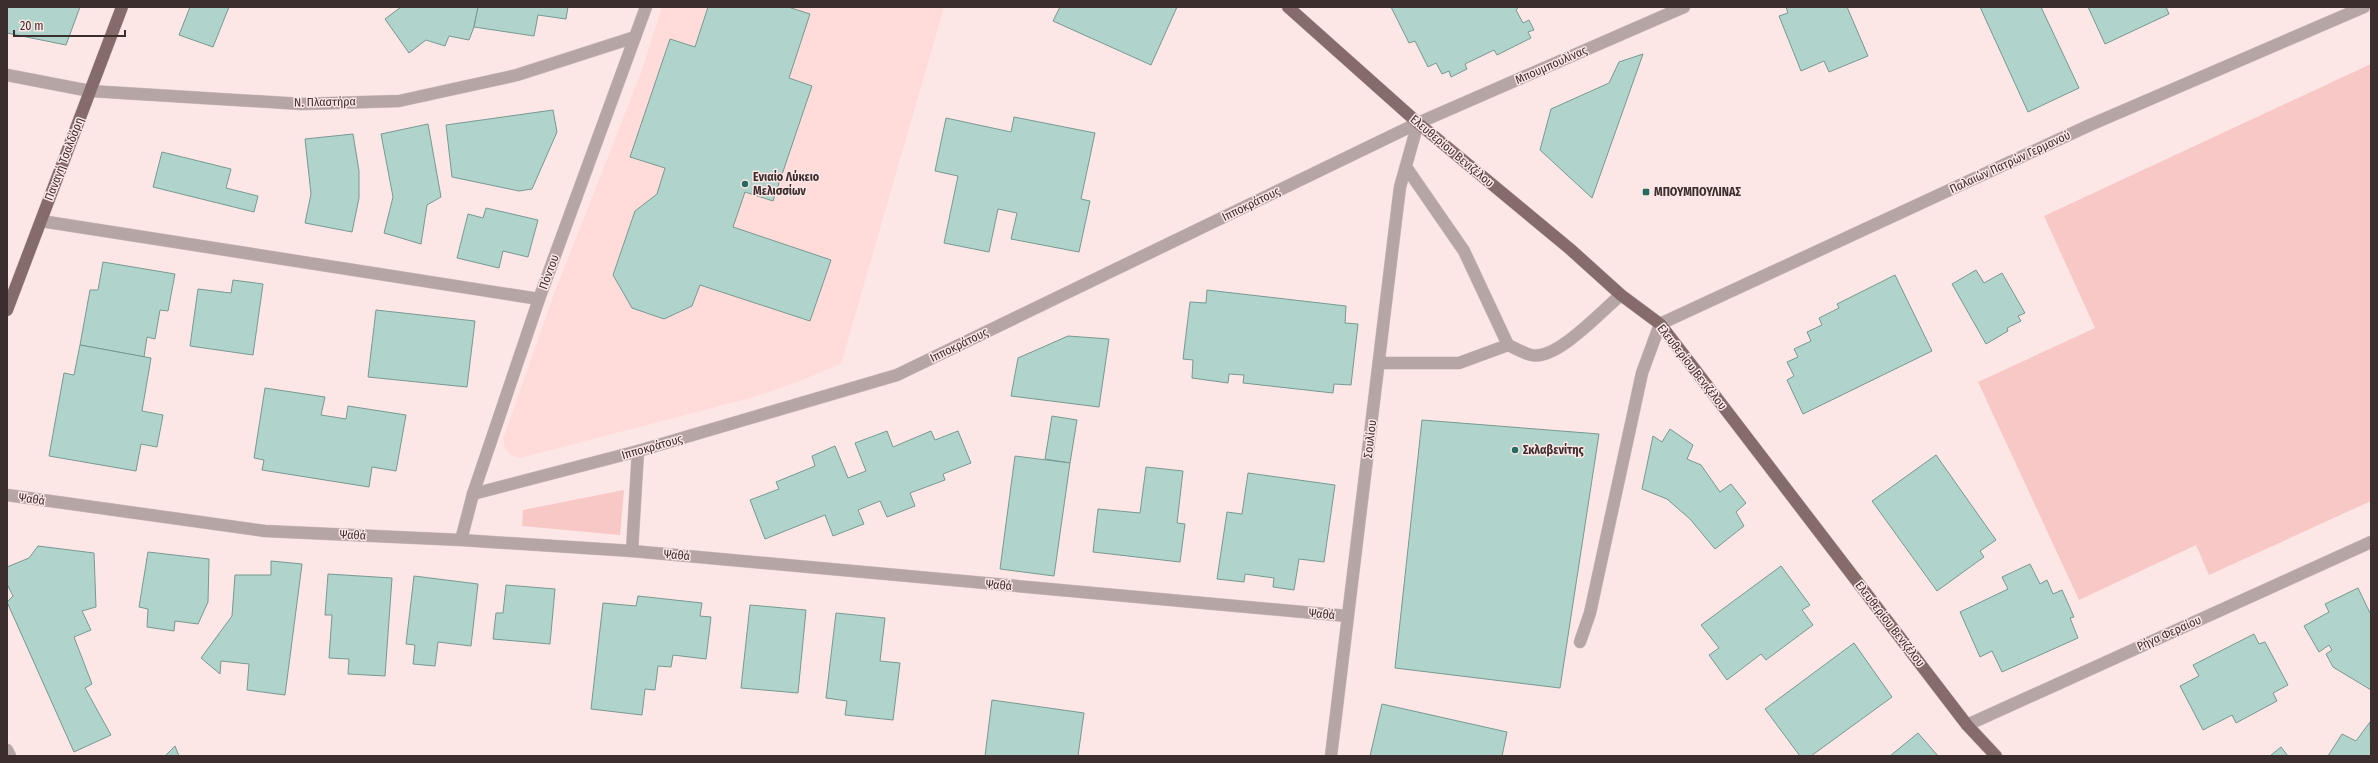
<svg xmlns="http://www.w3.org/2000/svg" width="2378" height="763" font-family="'Fira Sans Condensed',sans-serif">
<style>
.built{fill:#ffdbda}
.green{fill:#f8c8c6}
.building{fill:#b0d4cb;stroke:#769991}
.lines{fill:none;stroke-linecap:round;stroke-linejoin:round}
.minor-casing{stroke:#d6c2c1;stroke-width:13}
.major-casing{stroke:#d6c2c1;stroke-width:13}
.minor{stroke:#b5a6a5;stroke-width:12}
.major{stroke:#856b6a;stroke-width:12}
.poi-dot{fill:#256b5f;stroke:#fce7e6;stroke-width:1.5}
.labels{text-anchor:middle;stroke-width:3;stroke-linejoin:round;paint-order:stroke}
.street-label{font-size:12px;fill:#3c2e2e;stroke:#fce7e6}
.poi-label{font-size:12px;font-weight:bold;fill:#3c2e2e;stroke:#fce7e6;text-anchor:start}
</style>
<rect width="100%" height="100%" fill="#fce7e6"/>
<polygon class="built" points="662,7 944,7 841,364 797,382 750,398 520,458 510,455 505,448 503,439 554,294 641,73"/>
<g class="green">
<polygon points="2371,64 2371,501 2209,575 2196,545 2079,600 1978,382 2095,328 2044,216"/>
<polygon points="624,490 620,535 522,526 523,510"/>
</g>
<g class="building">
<polygon points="7,7 80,7 66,45 7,33"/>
<polygon points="190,7 229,7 213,47 179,35"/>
<polygon points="401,7 478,7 474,27 469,40 449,36 445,46 426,40 409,53 385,19"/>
<polygon points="478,7 568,7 566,19 538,15 534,36 474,27"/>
<polygon points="708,7 788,7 810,14 789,78 812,86 773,201 745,192 733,227 831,260 810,321 700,285 692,306 664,319 632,308 613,275 635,211 657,194 665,168 630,157 670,39 695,47"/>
<polygon points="1060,7 1177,7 1151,65 1053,21"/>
<polygon points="1391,7 1519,7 1516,10 1523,23 1529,20 1534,30 1528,32 1531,38 1497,55 1494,50 1465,64 1467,69 1451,77 1449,71 1442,74 1436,63 1428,67 1415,41 1409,43"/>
<polygon points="1786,7 1847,7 1868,56 1829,72 1824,61 1801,71 1779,16 1788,13"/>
<polygon points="1980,7 2041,7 2079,88 2028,112"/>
<polygon points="2088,7 2166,7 2169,14 2105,44"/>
<polygon points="1643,54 1592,198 1540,150 1551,109 1609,83 1619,62"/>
<polygon points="553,110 557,132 532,189 519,191 452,177 446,125"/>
<polygon points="1014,117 1095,133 1081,199 1090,201 1079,252 1011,239 1017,213 998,209 989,252 944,243 958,176 935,171 946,118 1011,132"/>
<polygon points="428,124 441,197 427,205 421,244 384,233 393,197 381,134"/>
<polygon points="353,134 359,171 359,198 352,232 305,223 311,194 305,139"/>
<polygon points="162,152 231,169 226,188 258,196 254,212 153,187"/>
<polygon points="486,208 538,220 528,257 503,251 499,268 457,258 468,214 483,218"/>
<polygon points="103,262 175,274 168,311 160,310 155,339 147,337 144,357 80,345 90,290 98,290"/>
<polygon points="1976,270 1984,283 2002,273 2025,313 2018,316 2021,321 2007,328 2008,331 1986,344 1952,284"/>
<polygon points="1895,275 1932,351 1803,414 1787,380 1794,376 1787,362 1798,357 1794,349 1811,341 1807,332 1822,325 1819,318 1839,308 1837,304"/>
<polygon points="233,280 263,284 253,355 190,346 198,289 231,293"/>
<polygon points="1207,290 1346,306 1345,323 1358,324 1351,385 1334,384 1333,393 1243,383 1244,375 1229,374 1228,383 1192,378 1193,360 1183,359 1190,302 1206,303"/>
<polygon points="376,310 475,321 467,387 368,377"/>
<polygon points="1068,336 1109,339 1099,407 1011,396 1018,358"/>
<polygon points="80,345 151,358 142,411 163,415 157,447 141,444 136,471 49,456 64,373 74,375"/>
<polygon points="265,388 325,397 321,415 346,419 348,406 406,415 396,471 372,467 369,487 262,470 264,460 254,458"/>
<polygon points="1052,416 1077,420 1070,463 1045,459"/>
<polygon points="1422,420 1599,434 1560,688 1395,668"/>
<polygon points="1670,429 1693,445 1687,459 1701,465 1720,492 1731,484 1746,503 1736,512 1744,526 1715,549 1690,519 1667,499 1642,489 1653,436 1662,442"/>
<polygon points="887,431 893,447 931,431 935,440 958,431 971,463 943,474 945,480 910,493 915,506 887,517 880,501 858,510 864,524 833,536 825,515 765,539 750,500 779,489 776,482 815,466 812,456 835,446 848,478 866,471 855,443"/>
<polygon points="1936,455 1996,540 1980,551 1984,557 1937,591 1872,501"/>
<polygon points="1015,456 1070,463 1054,576 1000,569"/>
<polygon points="1146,467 1183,471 1177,523 1185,524 1180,562 1093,552 1098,509 1140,513"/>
<polygon points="1248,473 1335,485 1324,562 1299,559 1294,590 1273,587 1274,578 1245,574 1244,582 1217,579 1227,512 1242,514"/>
<polygon points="38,546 94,553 96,607 82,611 91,630 74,637 92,684 85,688 111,735 74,752 7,602 13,596 7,584 7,567 29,558"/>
<polygon points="148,552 209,559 208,602 198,624 175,621 174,631 147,627 148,609 139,607"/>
<polygon points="271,561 302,564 285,695 247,690 249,664 221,661 220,674 201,658 232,616 235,575 271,575"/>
<polygon points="2030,564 2040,584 2047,580 2053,594 2062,590 2074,617 2070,618 2078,638 2002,672 1992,651 1980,657 1960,612 2008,589 2002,577"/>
<polygon points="1781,566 1810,605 1802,610 1813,625 1766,660 1761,654 1727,680 1709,655 1719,648 1701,625"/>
<polygon points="328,574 392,578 385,676 348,674 349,659 329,658 332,615 325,615"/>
<polygon points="414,576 478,584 471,646 438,642 435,666 413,664 415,645 406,644"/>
<polygon points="506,585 555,589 550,644 493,639 496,613 503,613"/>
<polygon points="2358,588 2371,615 2371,690 2333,667 2326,654 2332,650 2329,645 2319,652 2304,626 2329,612 2325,604"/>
<polygon points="638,596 702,603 700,616 711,617 706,659 673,655 671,667 658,666 655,690 645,689 642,715 591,709 603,603 636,606"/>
<polygon points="750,605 806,610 798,693 741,688"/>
<polygon points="836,613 885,618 880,661 900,663 893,720 845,715 847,701 826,698"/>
<polygon points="2254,634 2259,644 2265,642 2288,685 2273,693 2277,701 2236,723 2232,715 2203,730 2180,686 2199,676 2193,665"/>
<polygon points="1854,643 1892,697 1811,756 1800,756 1765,709"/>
<polygon points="992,700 1084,713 1078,756 985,756"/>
<polygon points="1382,704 1507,732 1502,756 1370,756"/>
<polygon points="2370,722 2371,756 2328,756 2342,734 2356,741"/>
<polygon points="1918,733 1938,756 1890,756"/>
<polygon points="175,746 179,756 165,756"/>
<polygon points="2281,747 2288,756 2270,756"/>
</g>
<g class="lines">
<g class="minor-casing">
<g id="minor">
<polyline points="7,75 90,91 301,104 399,101 517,75 635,37"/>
<path d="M1406 167 1464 251 1508 345C1515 348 1523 353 1531 355 1557 361 1601 311 1621 295"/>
<polyline points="41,221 539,299"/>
<polyline points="1380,363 1459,363 1508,345"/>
<polyline points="473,494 638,451 897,375 1418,123 1684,7"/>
<polyline points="7,495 265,531 461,540 632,551 1347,616"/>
<polyline points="461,540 473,494 539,299 646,7"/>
<polyline points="632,551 638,451"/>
<polyline points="1580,642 1590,613 1642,373 1660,324 2090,125 2364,7"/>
<polyline points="1967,725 2371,542"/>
<polyline points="7,750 10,756"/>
<polyline points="1331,756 1397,211 1400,187 1418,123"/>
</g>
</g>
<g class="major-casing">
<g id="major">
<polyline points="1288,7 1418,123 1570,249 1621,295 1660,324 1967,725 1996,756"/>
<polyline points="7,310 122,7"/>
</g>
</g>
<use href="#minor" class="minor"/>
<use href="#major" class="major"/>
</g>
<g class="poi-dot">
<circle cx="745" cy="184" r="4"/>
<rect x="1642" y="188" width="8" height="8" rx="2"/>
<circle cx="1515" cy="450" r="4"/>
</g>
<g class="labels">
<g class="street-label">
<text transform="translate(1551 65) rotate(-24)" y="4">Μπουμπουλίνας</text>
<text transform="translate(325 102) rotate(-1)" y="4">Ν. Πλαστήρα</text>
<text transform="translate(1452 151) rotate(40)" y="4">Ελευθερίου Βενιζέλου</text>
<text transform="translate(64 159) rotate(-69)" y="4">Παναγή Τσαλδάρη</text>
<text transform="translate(2010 162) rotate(-25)" y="4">Παλαιών Πατρών Γερμανού</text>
<text transform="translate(1251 204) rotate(-26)" y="4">Ιπποκράτους</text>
<text transform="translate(549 272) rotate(-70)" y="4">Πόντου</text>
<text transform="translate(959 345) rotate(-26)" y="4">Ιπποκράτους</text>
<text transform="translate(1692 367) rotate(52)" y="4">Ελευθερίου Βενιζέλου</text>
<text transform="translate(1370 439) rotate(-83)" y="4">Σουλίου</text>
<text transform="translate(652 447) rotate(-16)" y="4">Ιπποκράτους</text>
<text transform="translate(32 499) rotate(8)" y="4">Ψαθά</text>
<text transform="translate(353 535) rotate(3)" y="4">Ψαθά</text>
<text transform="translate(677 555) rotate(5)" y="4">Ψαθά</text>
<text transform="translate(999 585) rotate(5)" y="4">Ψαθά</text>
<text transform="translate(1322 614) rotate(5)" y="4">Ψαθά</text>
<text transform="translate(1890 624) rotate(52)" y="4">Ελευθερίου Βενιζέλου</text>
<text transform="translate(2169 633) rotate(-24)" y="4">Ρήγα Φεραίου</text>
</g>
<g class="poi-label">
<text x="753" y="181">Ενιαίο Λύκειο<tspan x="753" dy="14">Μελισσίων</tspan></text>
<text x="1654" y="196">ΜΠΟΥΜΠΟΥΛΙΝΑΣ</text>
<text x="1523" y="454">Σκλαβενίτης</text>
</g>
</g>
<rect width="2378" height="763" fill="none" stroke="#3c2e2e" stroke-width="16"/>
<path d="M14 30v6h111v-6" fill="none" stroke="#3c2e2e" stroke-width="2"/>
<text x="20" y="30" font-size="12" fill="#3c2e2e" stroke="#fce7e6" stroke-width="3" paint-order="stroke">20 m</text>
</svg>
